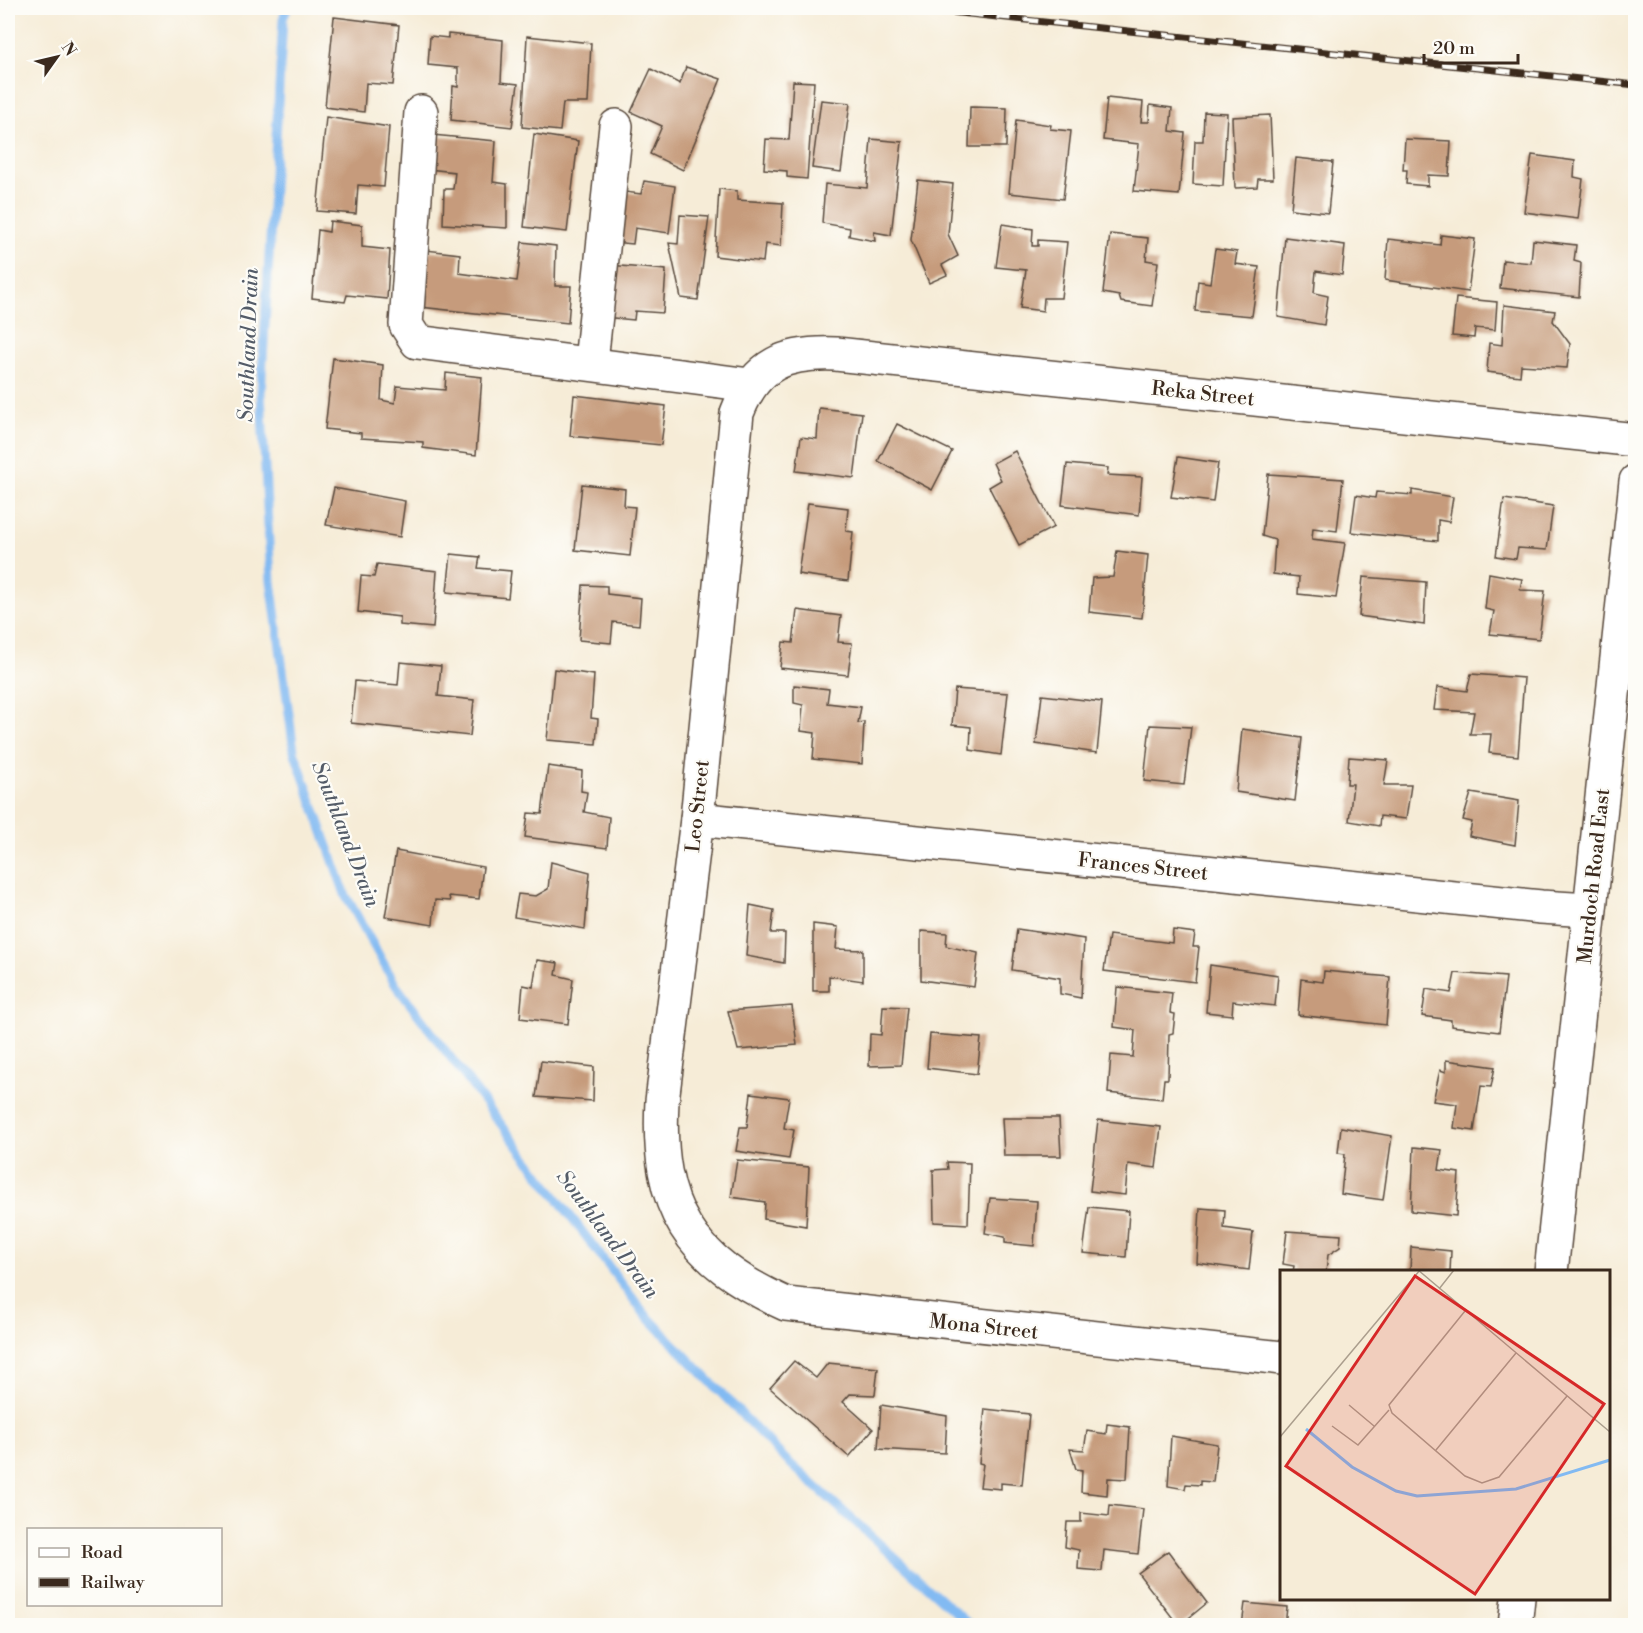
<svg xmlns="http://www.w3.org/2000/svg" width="1643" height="1633" font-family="'Libre Bodoni',serif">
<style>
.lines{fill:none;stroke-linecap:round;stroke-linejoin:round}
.stream{stroke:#82baf2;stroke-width:9}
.building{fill:#c69b7c}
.minor-casing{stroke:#57473a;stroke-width:36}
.minor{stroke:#fff;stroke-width:33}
.rail-casing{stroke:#3b2a1e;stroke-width:7}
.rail{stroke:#fdfcf7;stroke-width:4.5;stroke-dasharray:14;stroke-linecap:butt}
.labels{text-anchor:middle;stroke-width:4.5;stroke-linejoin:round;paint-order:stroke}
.street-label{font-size:20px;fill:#3b2a1e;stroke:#fdfcf7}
.water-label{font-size:21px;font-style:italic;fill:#545c68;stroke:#fdfcf7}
.inset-river{fill:none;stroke:#82baf2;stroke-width:3}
.inset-road{fill:none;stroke:#ab9e8d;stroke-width:1.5}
.view{fill:#d62828;fill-opacity:0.15;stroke:#d62828;stroke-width:3}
.inset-edge{fill:none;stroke:#3b2a1e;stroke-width:3}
</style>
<rect width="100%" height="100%" fill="#fdfcf7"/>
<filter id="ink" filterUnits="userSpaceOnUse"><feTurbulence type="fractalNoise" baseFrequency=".0167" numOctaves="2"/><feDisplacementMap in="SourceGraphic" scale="12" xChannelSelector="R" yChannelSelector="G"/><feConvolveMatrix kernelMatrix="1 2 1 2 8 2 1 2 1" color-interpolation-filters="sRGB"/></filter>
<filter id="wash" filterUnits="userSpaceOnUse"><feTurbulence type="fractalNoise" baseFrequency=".008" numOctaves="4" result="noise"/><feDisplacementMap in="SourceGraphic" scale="24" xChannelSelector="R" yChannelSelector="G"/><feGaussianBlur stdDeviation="1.35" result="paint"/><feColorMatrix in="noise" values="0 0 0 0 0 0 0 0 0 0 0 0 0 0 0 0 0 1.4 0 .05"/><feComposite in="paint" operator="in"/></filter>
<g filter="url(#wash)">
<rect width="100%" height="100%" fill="#f6ecd7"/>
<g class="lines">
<polyline class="stream" points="287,8 283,19 261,393 271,581 294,751 345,894 395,984 644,1313 783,1457 971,1626"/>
</g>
<g id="blocks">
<g class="building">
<polygon points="334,17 399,25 393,85 366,83 364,112 325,107"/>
<polygon points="448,34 503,40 501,82 518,84 512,127 451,120 453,86 458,87 458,68 428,65 430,36 448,38"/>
<polygon points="527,36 591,43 588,103 563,103 560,131 522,127"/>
<polygon points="686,67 721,79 683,170 650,154 662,126 631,112 651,69 680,84"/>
<polygon points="793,81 814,82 807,179 787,177 787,171 764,169 766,139 789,140"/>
<polygon points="1107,98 1143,102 1141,122 1149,122 1150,105 1172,108 1170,131 1185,133 1179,195 1134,191 1139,144 1103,140"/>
<polygon points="821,100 850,103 841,172 812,168"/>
<polygon points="970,107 1007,108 1006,147 969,147"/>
<polygon points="1204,112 1227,113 1223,186 1193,184 1195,141 1203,141"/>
<polygon points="1270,115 1273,179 1258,179 1257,187 1235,188 1232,117"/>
<polygon points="326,117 389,127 384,187 358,185 356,214 317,211"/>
<polygon points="1016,120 1051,125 1050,129 1071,131 1063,199 1009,193"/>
<polygon points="534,134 578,141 567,232 524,227"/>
<polygon points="432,135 496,141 493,182 507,184 507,228 443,224 444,189 453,189 455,172 428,169"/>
<polygon points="871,139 902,142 891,235 874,232 875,241 849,236 850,228 822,223 825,184 867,188"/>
<polygon points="1405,139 1451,141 1449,176 1428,175 1428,186 1406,184 1407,170 1403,170"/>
<polygon points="1532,155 1575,161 1574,177 1583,179 1578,219 1524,212"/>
<polygon points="1296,158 1333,162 1328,213 1291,209"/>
<polygon points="918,180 953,184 948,234 958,256 942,265 947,275 929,283 911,240"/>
<polygon points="644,181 675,186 669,233 635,228 633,244 612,242 617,191 641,194"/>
<polygon points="719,189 737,191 737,200 783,203 781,246 765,244 763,262 715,256"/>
<polygon points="680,215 709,217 698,300 681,298 669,243 678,244"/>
<polygon points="330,221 362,225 362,247 390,250 387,299 347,295 345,302 312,298 318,230 329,232"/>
<polygon points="1002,224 1033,229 1032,246 1038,246 1038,240 1067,242 1061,298 1044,298 1043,311 1020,308 1026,270 996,267"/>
<polygon points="1110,234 1148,238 1146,260 1158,262 1152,306 1121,302 1119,296 1103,293"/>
<polygon points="1441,235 1475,239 1468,292 1385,280 1388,239 1440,245"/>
<polygon points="1285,237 1345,245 1342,275 1316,271 1314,293 1328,296 1324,325 1278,317"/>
<polygon points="1533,240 1576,245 1574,261 1581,263 1579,297 1500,288 1503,260 1531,263"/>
<polygon points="522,242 556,246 555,286 571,286 568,323 420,307 426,250 460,254 459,273 517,281"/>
<polygon points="1215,249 1237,252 1235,264 1259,267 1252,316 1195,311 1198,281 1210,283"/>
<polygon points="609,265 666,270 663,313 635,311 634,320 603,317"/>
<polygon points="1456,298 1497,302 1495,330 1475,328 1474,338 1452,336"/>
<polygon points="1504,305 1555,311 1553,321 1570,344 1567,368 1521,365 1520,376 1487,372 1489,343 1502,345"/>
<polygon points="333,358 383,365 381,400 395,403 397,386 445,390 446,373 482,377 476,455 423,448 423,442 361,438 361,433 325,429"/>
<polygon points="574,395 666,406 661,445 570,436"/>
<polygon points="819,408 862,413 854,478 796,471 801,437 817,439"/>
<polygon points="897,424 952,451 932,490 878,461"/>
<polygon points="1015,451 1054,527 1019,545 989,487 1001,480 993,463"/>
<polygon points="1178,457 1218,463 1213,502 1171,497"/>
<polygon points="1067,464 1108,468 1107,475 1142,477 1139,515 1062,505"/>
<polygon points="1268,474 1343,479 1337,531 1313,528 1312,539 1345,543 1336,598 1298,594 1299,577 1273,574 1275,540 1262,536"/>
<polygon points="582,484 625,489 624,506 635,507 630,556 575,550"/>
<polygon points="334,488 405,501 400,537 326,525"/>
<polygon points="1412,490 1453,497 1449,522 1438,520 1438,541 1351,532 1356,495 1375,498 1376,492 1412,495"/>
<polygon points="1504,499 1553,506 1547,550 1518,548 1516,559 1496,556"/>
<polygon points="808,503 848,508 846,531 853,532 848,581 798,574"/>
<polygon points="1117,551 1148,555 1142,618 1089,612 1092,578 1113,577"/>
<polygon points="451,554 480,557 478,568 511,571 508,598 447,592"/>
<polygon points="377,564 437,571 433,628 400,625 400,617 358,612 361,576 374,577"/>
<polygon points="1489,573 1522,579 1520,590 1545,591 1539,639 1490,634 1494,611 1485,609"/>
<polygon points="1363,577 1426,582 1424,625 1359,616"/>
<polygon points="583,585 607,586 607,594 641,598 639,625 613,622 611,643 579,640"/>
<polygon points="797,610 841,616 838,642 852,643 848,675 780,668 783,642 793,643"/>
<polygon points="400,662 441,666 438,696 474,700 470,736 351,723 355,681 398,685"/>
<polygon points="554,669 594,675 591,718 598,719 596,744 547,740"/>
<polygon points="1471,674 1524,678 1518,756 1489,753 1491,734 1470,734 1474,712 1434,710 1437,687 1467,691"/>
<polygon points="794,685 829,689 827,703 861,707 858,723 864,722 862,764 813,759 815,733 801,731 803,705 794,703"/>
<polygon points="955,689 1008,693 1001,755 970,750 971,727 952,725"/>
<polygon points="1042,695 1102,702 1097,753 1036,744"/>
<polygon points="1150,725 1191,727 1184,785 1144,781"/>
<polygon points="1242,729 1302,738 1295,801 1236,792"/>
<polygon points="1349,757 1388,760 1384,785 1411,785 1406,819 1380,816 1379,826 1349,821 1353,784 1347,784"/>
<polygon points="548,766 582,771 581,791 587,792 584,812 609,817 607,848 525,837 528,813 542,814"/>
<polygon points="1471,793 1519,801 1515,845 1469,836 1472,822 1463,820"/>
<polygon points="396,851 483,867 479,899 449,896 450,901 435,900 433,925 385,917"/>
<polygon points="551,862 590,872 585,929 514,917 518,894 536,896 548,889"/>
<polygon points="750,905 774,910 771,933 785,933 784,963 746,956"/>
<polygon points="813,924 838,927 836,949 863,950 863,981 829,976 829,991 813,991"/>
<polygon points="1017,929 1084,939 1081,998 1060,994 1060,978 1012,970"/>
<polygon points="1173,930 1195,933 1193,947 1199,947 1195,982 1104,971 1109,935 1172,943"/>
<polygon points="921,931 947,933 946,946 978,953 974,987 921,980"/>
<polygon points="537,960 558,963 556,975 573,979 568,1024 520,1018 523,985 533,987"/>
<polygon points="1210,965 1278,975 1275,1006 1233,1001 1232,1015 1206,1012"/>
<polygon points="1324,971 1390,977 1386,1025 1298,1015 1301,979 1323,982"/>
<polygon points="1455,973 1506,977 1499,1032 1451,1026 1451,1020 1422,1016 1426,989 1451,993"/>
<polygon points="1117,987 1172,993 1170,1013 1175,1014 1173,1033 1169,1034 1168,1079 1164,1079 1162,1099 1108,1093 1111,1055 1133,1057 1135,1030 1114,1027"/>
<polygon points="792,1006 797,1045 738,1050 728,1011"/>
<polygon points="883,1006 907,1007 901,1065 869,1066 870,1034 881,1035"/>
<polygon points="930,1034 981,1038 977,1074 927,1068"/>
<polygon points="1446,1060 1495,1067 1491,1087 1481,1086 1474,1131 1454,1128 1457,1104 1433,1101 1440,1070 1446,1072"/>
<polygon points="541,1061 594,1067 593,1101 536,1097"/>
<polygon points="751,1093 789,1098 784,1128 794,1130 789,1159 736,1151 740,1127 747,1127"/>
<polygon points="1002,1118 1059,1118 1061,1156 1004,1156"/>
<polygon points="1098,1120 1161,1127 1156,1168 1128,1164 1125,1195 1090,1191"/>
<polygon points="1341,1127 1392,1136 1383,1200 1341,1194 1345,1154 1338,1153"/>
<polygon points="1414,1147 1442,1150 1439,1170 1459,1173 1456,1216 1411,1211"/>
<polygon points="737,1160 809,1167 806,1226 764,1219 765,1202 731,1197"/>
<polygon points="947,1162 970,1163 968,1224 934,1222 933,1170 948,1169"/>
<polygon points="990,1198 1037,1201 1034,1246 1005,1243 1005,1237 985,1233"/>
<polygon points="1089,1207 1129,1211 1126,1257 1083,1253"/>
<polygon points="1200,1208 1225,1210 1224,1228 1253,1232 1249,1270 1197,1263"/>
<polygon points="1287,1231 1341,1235 1340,1247 1328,1255 1326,1272 1293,1272 1294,1266 1283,1264"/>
<polygon points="1411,1247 1451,1251 1450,1272 1410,1272"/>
<polygon points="794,1361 816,1378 828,1363 878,1368 875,1395 850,1394 843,1402 873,1429 849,1457 770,1388"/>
<polygon points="881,1405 947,1416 945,1453 878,1449"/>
<polygon points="985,1409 1029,1414 1022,1485 1001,1483 1001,1489 980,1487 983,1464 979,1463"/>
<polygon points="1107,1424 1130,1427 1127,1479 1108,1478 1107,1495 1081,1492 1082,1470 1076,1469 1070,1449 1084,1450 1087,1431 1106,1434"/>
<polygon points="1171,1436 1217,1444 1213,1482 1200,1481 1200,1485 1186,1484 1185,1489 1168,1486"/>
<polygon points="1110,1505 1143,1509 1138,1554 1104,1550 1102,1571 1078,1569 1079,1550 1065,1547 1067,1522 1081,1522 1081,1513 1109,1516"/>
<polygon points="1168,1551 1207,1603 1179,1626 1138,1573"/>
<polygon points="1245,1603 1287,1607 1285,1626 1242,1626"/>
</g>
</g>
</g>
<g filter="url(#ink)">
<use href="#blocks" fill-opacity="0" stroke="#57473a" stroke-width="1.5"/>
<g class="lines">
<g class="minor-casing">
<g id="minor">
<polyline points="421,112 406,325 417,342 750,385"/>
<polyline points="591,362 616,126"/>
<polyline points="697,819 1541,907 1589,910"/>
<polyline points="1551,1272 1636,481"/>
<path d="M1282 1358 786 1304C689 1260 656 1208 662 1101L697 819 737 413C756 363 786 352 836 354L1636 440"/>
<polyline points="1515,1626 1518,1598"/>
</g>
</g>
<use href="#minor" class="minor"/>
<g class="rail-casing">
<polyline id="rail" points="913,8 1636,85"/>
</g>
<use href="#rail" class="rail"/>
</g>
</g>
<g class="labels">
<g class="street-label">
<text transform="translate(1203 393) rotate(6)" y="7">Reka Street</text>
<text transform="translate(697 806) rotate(-84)" y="7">Leo Street</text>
<text transform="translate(1143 866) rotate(6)" y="7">Frances Street</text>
<text transform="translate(1593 876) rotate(-84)" y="7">Murdoch Road East</text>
<text transform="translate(984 1326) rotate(6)" y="7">Mona Street</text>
</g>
<g class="water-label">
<text transform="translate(248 345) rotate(-88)" y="7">Southland Drain</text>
<text transform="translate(346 834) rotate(69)" y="7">Southland Drain</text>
<text transform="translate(608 1234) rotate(53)" y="7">Southland Drain</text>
</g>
</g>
<g transform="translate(1280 1270)">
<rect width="330" height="330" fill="#f6ecd7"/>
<path class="inset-river" d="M26 159 72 197 116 221 137 226 236 219 330 190"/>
<path class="inset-road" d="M138 0 330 162M159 19 174 0M185 41 109 135 112 143 185 206 202 213 219 207 287 126M69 135 94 156M52 156 78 175 109 140M0 167 140 0M156 180 236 83"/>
<path class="view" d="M135 6 324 134 195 324 6 196Z"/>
<rect width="330" height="330" class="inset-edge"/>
</g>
<rect width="1643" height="1633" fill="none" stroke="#fdfcf7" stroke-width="30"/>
<rect x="27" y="1528" width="195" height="78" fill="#fdfcf7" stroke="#afa8a0" stroke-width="1.5"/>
<rect x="39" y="1548" width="30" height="9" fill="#ffffff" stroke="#afa8a0" stroke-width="1.5"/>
<text x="81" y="1558" font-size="18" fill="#3b2a1e">Road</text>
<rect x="39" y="1578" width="30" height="9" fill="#3b2a1e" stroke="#afa8a0" stroke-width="1.5"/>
<text x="81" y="1588" font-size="18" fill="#3b2a1e">Railway</text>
<g transform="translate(57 57) rotate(56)" stroke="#fdfcf7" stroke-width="4.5" paint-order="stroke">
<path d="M0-4.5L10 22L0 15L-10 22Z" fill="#3b2a1e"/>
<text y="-9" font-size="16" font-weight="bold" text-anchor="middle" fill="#3b2a1e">N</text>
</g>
<path d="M1424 54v9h94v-9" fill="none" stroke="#3b2a1e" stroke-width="3"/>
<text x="1433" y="54" font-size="18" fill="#3b2a1e" stroke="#fdfcf7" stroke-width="4.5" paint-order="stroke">20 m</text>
</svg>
